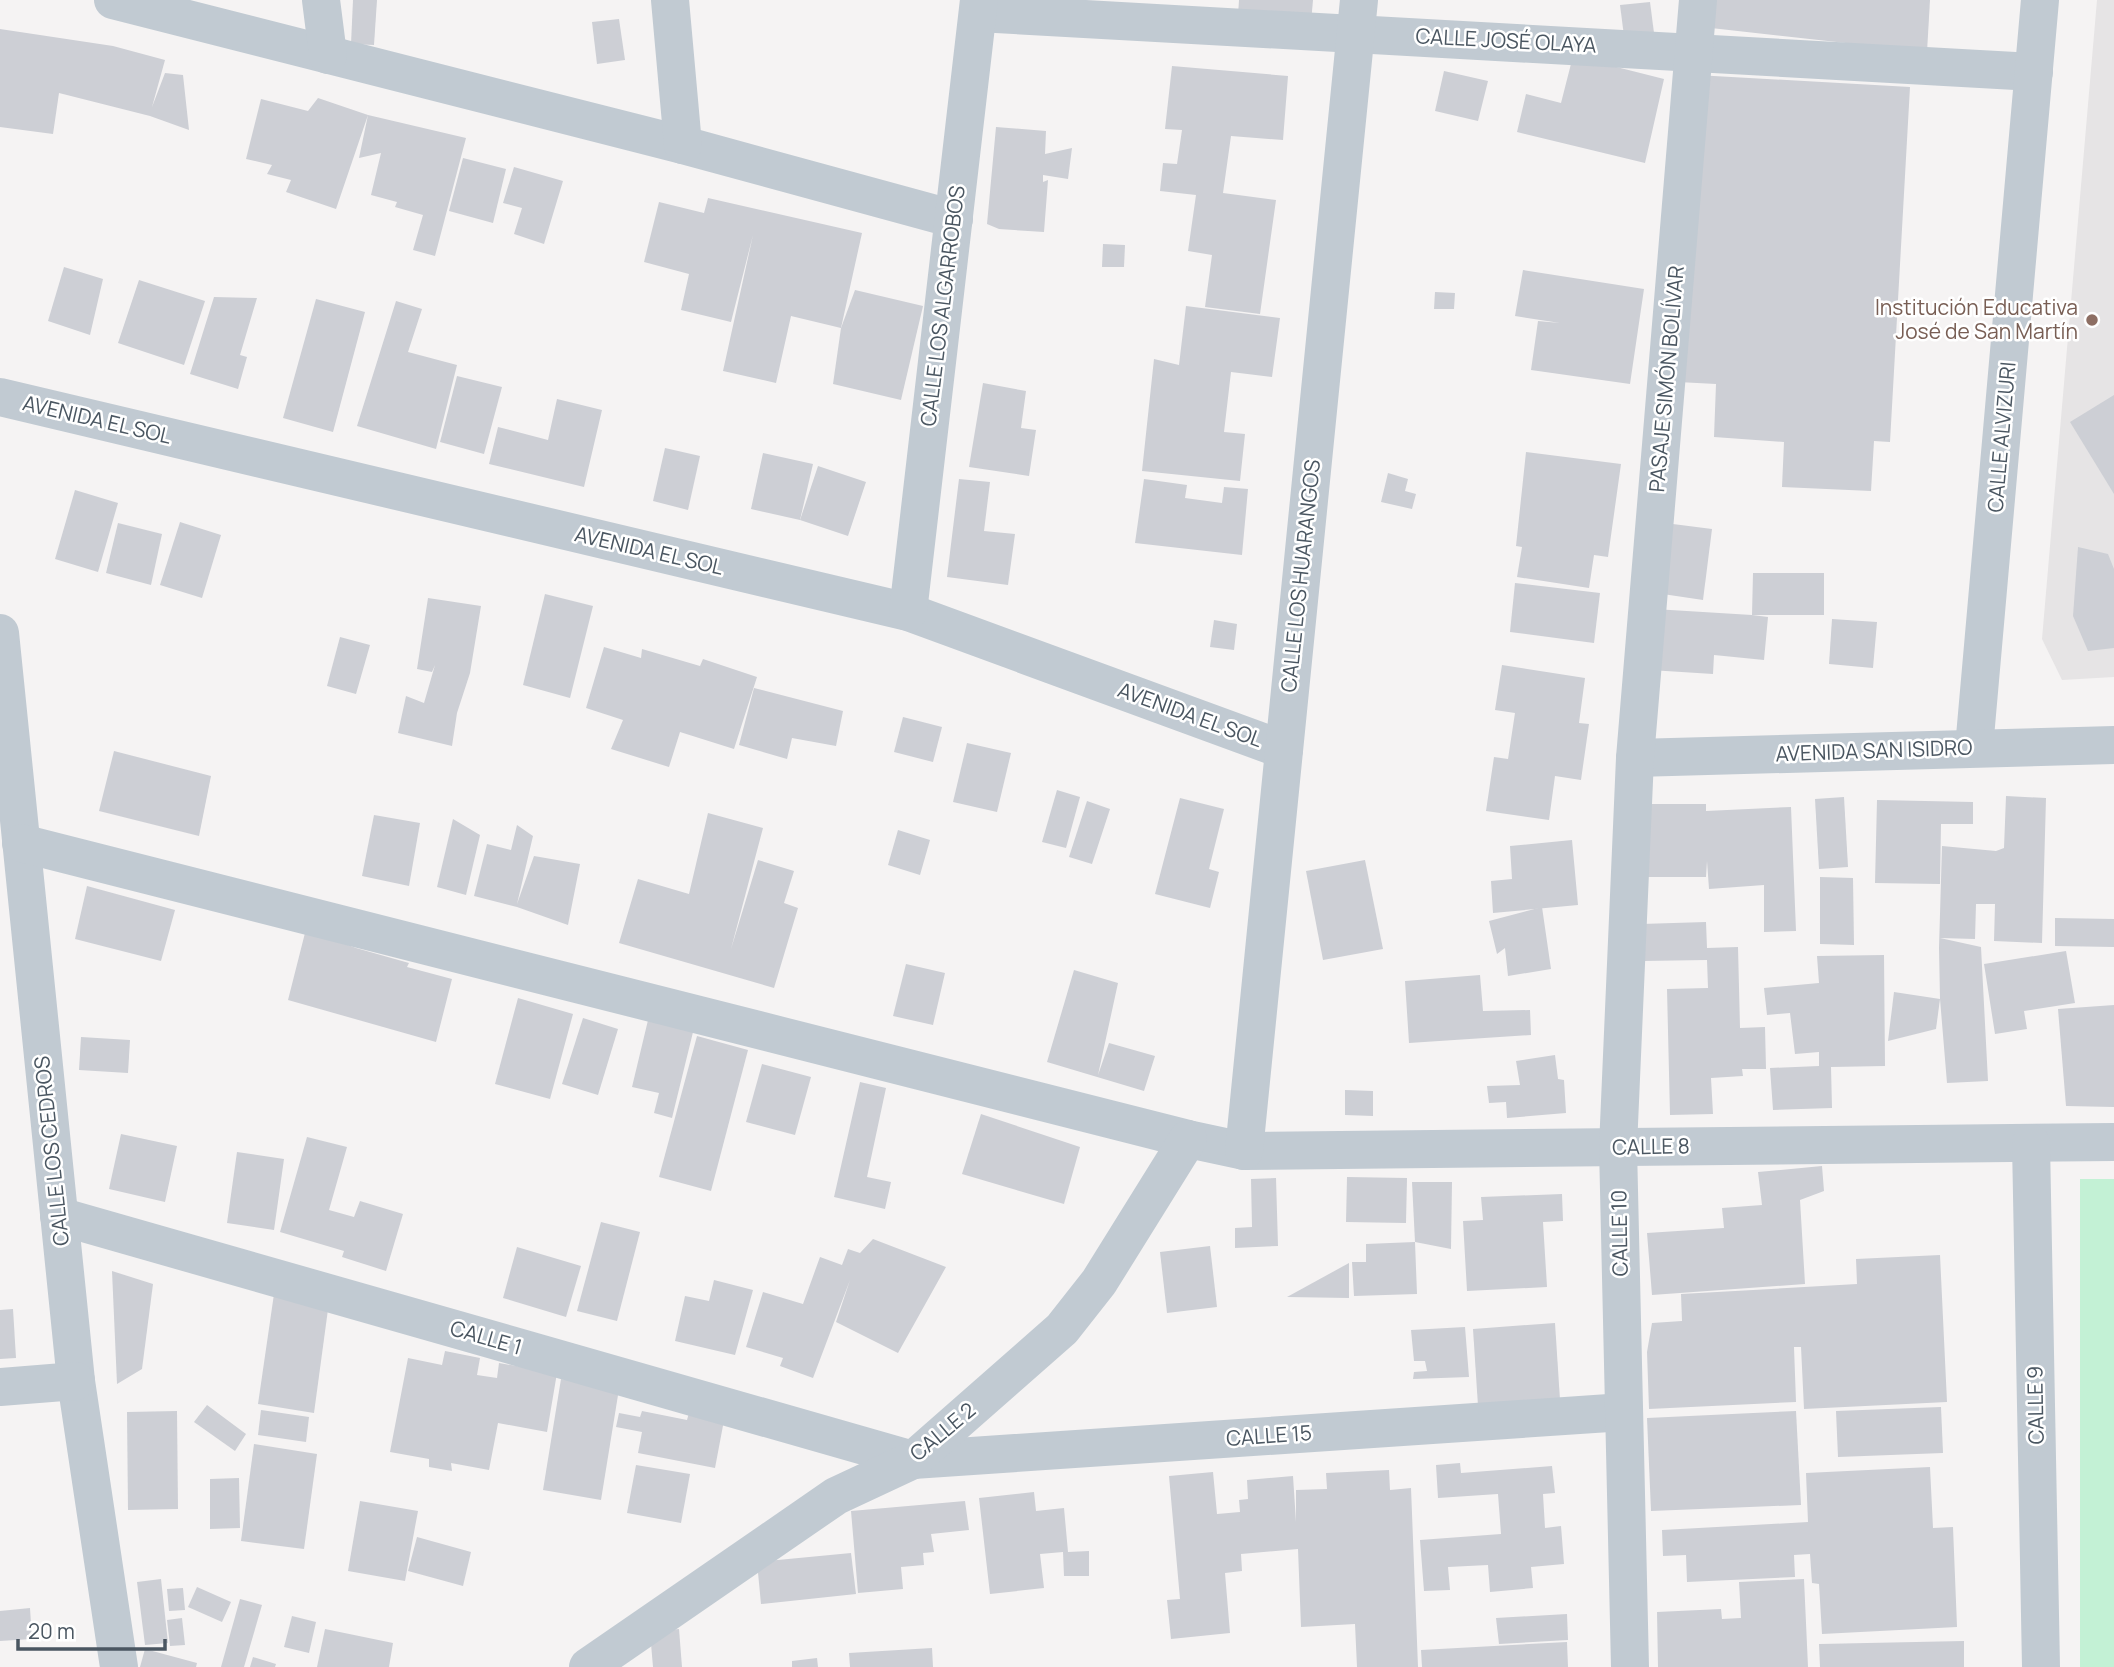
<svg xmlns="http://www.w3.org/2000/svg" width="2114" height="1667" font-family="Manrope,sans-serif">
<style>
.education{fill:#e6e4e5}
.green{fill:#c3f1d5}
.building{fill:#cdcfd5}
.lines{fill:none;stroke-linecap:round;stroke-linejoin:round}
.street{stroke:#c1cad2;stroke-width:38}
.education-dot{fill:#8d6e63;stroke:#fff;stroke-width:2.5}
.labels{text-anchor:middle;stroke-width:5;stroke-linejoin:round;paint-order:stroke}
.street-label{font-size:21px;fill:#4a5661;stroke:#fff}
.education-label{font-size:21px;fill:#785e54;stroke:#fff;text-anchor:end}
</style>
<rect width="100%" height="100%" fill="#f5f3f3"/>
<polygon class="education" points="2097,0 2114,0 2114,677 2062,680 2042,639"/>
<rect class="green" x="2080" y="1179" width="34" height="488"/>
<g class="building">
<polygon points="353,0 377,0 374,45 351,44"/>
<polygon points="1239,0 1313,0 1311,23 1238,15"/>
<polygon points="1713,0 1930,0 1927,52 1711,28"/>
<polygon points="1650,2 1654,33 1624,36 1620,5"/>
<polygon points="619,19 625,60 597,64 592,22"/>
<polygon points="0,29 113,46 165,60 152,107 165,73 183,75 189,130 150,116 59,93 53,134 0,127"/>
<polygon points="1573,56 1664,79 1645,163 1517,132 1526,94 1561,103"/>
<polygon points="1172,66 1288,76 1283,140 1231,136 1223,193 1276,200 1260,314 1205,307 1212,255 1188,251 1196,195 1160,191 1163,163 1177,164 1182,130 1165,129"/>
<polygon points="1444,71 1488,81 1478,121 1435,111"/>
<polygon points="1696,75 1910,87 1890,442 1874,441 1871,491 1782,487 1784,442 1714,437 1716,384 1678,382"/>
<polygon points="318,98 368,115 466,138 435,256 413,250 423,215 395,207 397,202 371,195 381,153 359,158 368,115 336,209 286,192 291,180 267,174 272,165 246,159 261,99 308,111"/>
<polygon points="996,127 1046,131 1045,154 1072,148 1068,179 1043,175 1043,182 1048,180 1044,232 999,229 987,224"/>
<polygon points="463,158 506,169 493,223 449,211"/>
<polygon points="514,167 563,181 544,244 514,234 522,208 503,203"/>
<polygon points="708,198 862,233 841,328 791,316 776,383 723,371 753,235 731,322 681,310 689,274 644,262 659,202 704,213"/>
<polygon points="1103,244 1125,245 1124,267 1102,267"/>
<polygon points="64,267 103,279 90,335 48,321"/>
<polygon points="1523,270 1644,289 1630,384 1531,370 1538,321 1560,323 1515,316"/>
<polygon points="139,280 205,301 184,365 118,343"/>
<polygon points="855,290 923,306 901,400 833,384 841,328"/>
<polygon points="1435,292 1455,293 1454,309 1434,309"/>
<polygon points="214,297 257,298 240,355 247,357 238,389 190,374"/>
<polygon points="316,299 365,312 333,432 283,418"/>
<polygon points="396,301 422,309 408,352 457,365 436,449 357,426"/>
<polygon points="1186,306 1280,318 1272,377 1231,372 1224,432 1245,434 1240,481 1142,471 1154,359 1179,365"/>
<polygon points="457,376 502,387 484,454 440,442"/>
<polygon points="983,383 1026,391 1021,428 1036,430 1029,476 969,467"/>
<polygon points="2114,395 2114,494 2070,422"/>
<polygon points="557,399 602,410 584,487 489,464 498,427 548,440"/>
<polygon points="665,448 700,456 688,510 653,501"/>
<polygon points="1526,452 1621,464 1608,557 1594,555 1589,588 1517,577 1522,547 1516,546"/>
<polygon points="763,453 813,464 800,520 751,509"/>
<polygon points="818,466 866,482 848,536 800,520"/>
<polygon points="1388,473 1408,479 1405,491 1416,494 1412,509 1381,502"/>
<polygon points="959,479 990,482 984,531 1015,534 1008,585 947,577"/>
<polygon points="1144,479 1187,485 1185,498 1222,503 1224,487 1248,489 1242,555 1135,543"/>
<polygon points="75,490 118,503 98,572 55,559"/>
<polygon points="180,522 221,535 202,598 160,585"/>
<polygon points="118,523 162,534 151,585 106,573"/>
<polygon points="1665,523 1712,529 1703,600 1656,593"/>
<polygon points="2078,547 2108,554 2114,569 2114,648 2088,651 2073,616"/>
<polygon points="1753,573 1824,573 1824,615 1752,615 1768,617 1764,660 1714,655 1713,674 1650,670 1654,609 1752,615"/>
<polygon points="1515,583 1600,593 1594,643 1510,632"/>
<polygon points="545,594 593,606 570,698 523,685"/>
<polygon points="428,598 481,606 470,673 457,713 452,746 398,733 406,696 424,703 435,665 432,672 417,669"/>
<polygon points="1832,619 1877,622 1873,668 1829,664"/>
<polygon points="1214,620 1237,624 1234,650 1210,647"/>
<polygon points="340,637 370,645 356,694 327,686"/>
<polygon points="604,647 641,658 642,649 700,666 703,659 757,677 734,749 680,732 669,767 611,749 623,720 586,708"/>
<polygon points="1502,665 1585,678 1579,723 1589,724 1581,780 1555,776 1549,820 1486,811 1494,757 1508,759 1515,713 1495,710"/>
<polygon points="754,688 843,711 836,746 792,738 787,759 739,745"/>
<polygon points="903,717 942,727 933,762 894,752"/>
<polygon points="967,743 1011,753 997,812 953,802"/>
<polygon points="114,751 211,776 199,836 99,811"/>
<polygon points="1057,790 1080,797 1066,848 1042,842"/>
<polygon points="2006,796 2046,798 2042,943 1994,941 1995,904 1976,904 1975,939 1940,938 1981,947 1988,1081 1947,1083 1940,999 1939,948 1942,846 1996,851 2004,848"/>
<polygon points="1844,797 1848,867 1819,869 1815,799"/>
<polygon points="1180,798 1224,809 1209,869 1219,872 1210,908 1155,894"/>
<polygon points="1877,800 1973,802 1973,824 1941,824 1940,884 1875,883"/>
<polygon points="1087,801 1110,809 1092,864 1069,857"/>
<polygon points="1634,804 1706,804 1706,811 1791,807 1796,931 1764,932 1764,885 1709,889 1707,861 1706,877 1635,877"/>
<polygon points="708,813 763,828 731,949 758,860 794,871 784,903 798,908 774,988 619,943 638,879 689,894"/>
<polygon points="374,815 420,823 409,886 362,876"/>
<polygon points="453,819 480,835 466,895 437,887"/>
<polygon points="517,825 533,836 517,904 534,856 580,864 568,925 517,907 474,896 487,844 511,850"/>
<polygon points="898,830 930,840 920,875 888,865"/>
<polygon points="1572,840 1578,905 1493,913 1491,881 1512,879 1510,846"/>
<polygon points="1365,860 1383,949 1323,960 1306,871"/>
<polygon points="1820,877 1853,878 1854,945 1820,944"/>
<polygon points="87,886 175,910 161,961 75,939"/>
<polygon points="1542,907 1551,969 1508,976 1505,948 1497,954 1489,921"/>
<polygon points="2055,918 2114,919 2114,947 2055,946"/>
<polygon points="1706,922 1707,948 1738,947 1740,1028 1765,1027 1766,1069 1742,1069 1743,1076 1711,1078 1713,1114 1670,1115 1667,989 1708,988 1707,960 1643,961 1641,924"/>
<polygon points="306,929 356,948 409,963 407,967 452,979 436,1042 288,1000"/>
<polygon points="2066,951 2075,1003 2024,1011 2027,1029 1995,1034 1984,964"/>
<polygon points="1884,955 1885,1066 1831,1067 1832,1108 1773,1110 1770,1068 1819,1066 1819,1052 1795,1054 1790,1013 1767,1015 1764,988 1819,983 1817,956"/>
<polygon points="906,964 945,973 933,1025 893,1016"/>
<polygon points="1074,970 1118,983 1098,1075 1109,1043 1155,1056 1144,1091 1047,1062"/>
<polygon points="1480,975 1483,1011 1530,1010 1531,1035 1409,1043 1405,981"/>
<polygon points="1894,992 1940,999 1936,1029 1888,1041"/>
<polygon points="518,998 573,1014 550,1099 495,1084"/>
<polygon points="2114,1005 2114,1107 2066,1106 2058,1009"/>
<polygon points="649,1016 694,1028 672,1118 654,1113 659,1093 632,1087"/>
<polygon points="583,1018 618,1029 598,1095 562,1084"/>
<polygon points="697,1036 748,1050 711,1191 659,1177"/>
<polygon points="81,1037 130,1040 128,1073 79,1070"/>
<polygon points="1555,1055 1558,1079 1564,1080 1566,1113 1507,1118 1506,1102 1489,1103 1487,1086 1520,1085 1516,1061"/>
<polygon points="762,1064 811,1077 795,1135 746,1122"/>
<polygon points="860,1082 886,1088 867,1177 891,1182 885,1209 834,1197"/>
<polygon points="1345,1090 1373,1091 1373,1116 1345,1115"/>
<polygon points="981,1114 1080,1147 1064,1204 962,1174"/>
<polygon points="121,1134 177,1146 165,1202 109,1189"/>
<polygon points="307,1137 347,1147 329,1210 354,1217 360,1201 403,1214 386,1271 342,1257 344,1251 280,1232"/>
<polygon points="237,1152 284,1159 274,1230 227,1223"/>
<polygon points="1822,1166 1824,1191 1800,1200 1805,1284 1652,1295 1647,1233 1724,1228 1722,1208 1762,1205 1758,1172"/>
<polygon points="1347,1177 1407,1178 1406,1223 1346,1222"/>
<polygon points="1276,1178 1278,1246 1235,1248 1235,1228 1252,1227 1251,1179"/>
<polygon points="1412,1182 1452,1182 1451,1249 1415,1242"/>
<polygon points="1562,1194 1563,1221 1543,1222 1547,1287 1467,1291 1463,1221 1483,1220 1481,1197"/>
<polygon points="601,1222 640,1232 617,1321 577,1311"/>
<polygon points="873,1239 946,1267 898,1353 836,1322 850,1280 813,1378 780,1366 783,1358 746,1347 763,1292 803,1304 820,1257 842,1265 848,1249 860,1253"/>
<polygon points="1415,1242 1417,1294 1354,1296 1352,1262 1366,1262 1366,1244"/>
<polygon points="1210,1246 1217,1307 1167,1313 1160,1252"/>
<polygon points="517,1247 581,1266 566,1317 503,1298"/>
<polygon points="1940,1255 1947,1402 1804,1409 1801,1347 1794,1347 1796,1402 1649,1409 1647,1352 1652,1323 1682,1321 1681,1294 1857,1284 1856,1259"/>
<polygon points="1349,1263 1349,1298 1287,1297"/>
<polygon points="112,1271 153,1284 142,1369 117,1384"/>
<polygon points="714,1280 753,1290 735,1355 675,1341 685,1296 709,1301"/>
<polygon points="274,1294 329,1302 314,1413 258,1404"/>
<polygon points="13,1309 16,1358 0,1359 0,1310"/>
<polygon points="1555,1323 1560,1400 1478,1406 1473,1329"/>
<polygon points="1465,1327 1469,1377 1413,1379 1414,1372 1427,1371 1425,1361 1414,1361 1411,1330"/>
<polygon points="445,1351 480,1358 477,1375 497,1378 499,1363 557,1373 547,1432 498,1423 489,1470 451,1463 452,1471 429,1467 429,1459 390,1452 408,1358 442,1365"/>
<polygon points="561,1379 619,1389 601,1500 543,1490"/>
<polygon points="207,1405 246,1434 235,1451 194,1422"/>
<polygon points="1941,1407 1943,1453 1838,1457 1836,1411"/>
<polygon points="690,1409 725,1415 715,1468 638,1453 642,1432 616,1427 619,1413 640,1417 642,1411 687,1420"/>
<polygon points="261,1410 309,1417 306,1442 258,1435"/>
<polygon points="177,1411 178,1509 128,1510 127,1412"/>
<polygon points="1796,1411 1801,1505 1651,1511 1647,1418"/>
<polygon points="254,1444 317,1454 304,1549 241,1541"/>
<polygon points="1460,1463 1461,1473 1552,1466 1555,1493 1543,1494 1545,1528 1561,1526 1564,1564 1531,1567 1533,1588 1490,1592 1488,1565 1448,1567 1450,1590 1424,1591 1420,1540 1501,1534 1498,1494 1438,1498 1436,1465"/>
<polygon points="636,1465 690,1474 681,1523 627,1513"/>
<polygon points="1930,1467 1933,1528 1953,1527 1957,1627 1822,1634 1819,1584 1812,1583 1810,1554 1794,1555 1795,1577 1687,1582 1686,1555 1663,1556 1662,1530 1808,1522 1806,1473"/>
<polygon points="1389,1470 1390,1490 1411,1488 1418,1667 1357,1667 1355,1624 1301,1627 1298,1549 1241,1554 1242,1571 1225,1573 1230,1633 1171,1639 1167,1600 1180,1599 1169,1476 1213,1472 1217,1514 1240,1512 1239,1500 1248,1499 1247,1480 1293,1476 1296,1522 1296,1490 1327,1489 1326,1473"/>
<polygon points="239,1478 240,1528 210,1529 210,1479"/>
<polygon points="1034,1492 1036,1511 1064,1508 1068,1552 1089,1551 1089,1576 1064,1576 1063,1552 1040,1554 1044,1588 990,1594 979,1498"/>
<polygon points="360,1501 418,1511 405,1581 348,1571"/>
<polygon points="965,1501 969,1530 931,1534 934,1552 923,1553 924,1565 901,1567 903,1589 858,1593 851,1511"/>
<polygon points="417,1537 471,1552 463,1586 408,1571"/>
<polygon points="851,1553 856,1594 761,1604 757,1562"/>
<polygon points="161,1579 168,1643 145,1645 137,1582"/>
<polygon points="1804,1579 1808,1667 1658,1667 1657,1612 1721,1609 1722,1619 1741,1618 1739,1582"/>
<polygon points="197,1587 231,1602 222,1622 188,1607"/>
<polygon points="183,1588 185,1610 169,1611 167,1589"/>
<polygon points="240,1599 262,1605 244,1667 221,1667"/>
<polygon points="30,1608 32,1639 0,1641 0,1611"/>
<polygon points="1567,1614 1568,1640 1499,1644 1496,1618"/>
<polygon points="292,1616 316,1622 309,1653 284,1647"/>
<polygon points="182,1618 185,1645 170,1646 167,1620"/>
<polygon points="325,1629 393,1643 389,1667 317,1667"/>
<polygon points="679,1629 682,1667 653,1667 650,1632"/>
<polygon points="1964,1641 1964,1667 1820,1667 1819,1644"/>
<polygon points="1567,1642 1568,1667 1422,1667 1421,1650"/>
<polygon points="932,1648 933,1667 850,1667 849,1653"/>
<polygon points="145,1649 197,1663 196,1667 140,1667"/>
<polygon points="253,1657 276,1664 275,1667 250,1667"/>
<polygon points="817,1658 818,1667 792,1667 792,1661"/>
</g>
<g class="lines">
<g class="street">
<polyline points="113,0 683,145 954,219"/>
<polyline points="321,0 328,55"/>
<polyline points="670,0 683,145"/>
<polyline points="978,13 2034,72"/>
<polyline points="0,397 908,612 1284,750"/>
<polyline points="908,612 979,0"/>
<polyline points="0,633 76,1381 119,1667"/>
<polyline points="1974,748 2040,0"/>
<polyline points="1635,758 2114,745"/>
<polyline points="21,843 1188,1139 1244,1151 2114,1142"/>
<polyline points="2031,1143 2041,1667"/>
<polyline points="1244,1151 1359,0"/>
<polyline points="59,1216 913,1460 1624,1412"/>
<polyline points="0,1387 76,1381"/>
<polyline points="588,1667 836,1496 913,1460 1062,1329 1099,1282 1188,1139"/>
<polyline points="1630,1667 1618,1147 1635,758 1698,0"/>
</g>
</g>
<circle class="education-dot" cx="2092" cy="320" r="7"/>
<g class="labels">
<g class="street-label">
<text transform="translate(1506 41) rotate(3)" y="7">CALLE JOSÉ OLAYA</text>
<text transform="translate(943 306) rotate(-83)" y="7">CALLE LOS ALGARROBOS</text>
<text transform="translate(1667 379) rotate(-85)" y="7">PASAJE SIMÓN BOLÍVAR</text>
<text transform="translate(97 420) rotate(13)" y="7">AVENIDA EL SOL</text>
<text transform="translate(2002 437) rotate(-85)" y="7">CALLE ALVIZURI</text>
<text transform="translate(649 551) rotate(13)" y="7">AVENIDA EL SOL</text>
<text transform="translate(1301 576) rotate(-84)" y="7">CALLE LOS HUARANGOS</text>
<text transform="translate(1190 715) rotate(20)" y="7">AVENIDA EL SOL</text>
<text transform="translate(1874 751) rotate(-2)" y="7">AVENIDA SAN ISIDRO</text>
<text transform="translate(1651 1147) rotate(-1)" y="7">CALLE 8</text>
<text transform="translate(52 1151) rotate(-96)" y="7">CALLE LOS CEDROS</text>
<text transform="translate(1620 1233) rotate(-91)" y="7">CALLE 10</text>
<text transform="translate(486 1338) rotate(16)" y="7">CALLE 1</text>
<text transform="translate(2036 1405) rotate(-91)" y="7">CALLE 9</text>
<text transform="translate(943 1432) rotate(-40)" y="7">CALLE 2</text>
<text transform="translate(1269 1436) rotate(-4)" y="7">CALLE 15</text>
</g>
<g class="education-label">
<text x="2078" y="315">Institución Educativa<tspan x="2078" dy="24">José de San Martín</tspan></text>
</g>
</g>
<path d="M18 1639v10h147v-10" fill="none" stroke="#4a5661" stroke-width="3.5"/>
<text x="28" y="1639" font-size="21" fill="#4a5661" stroke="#ffffff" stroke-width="5" paint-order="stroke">20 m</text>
</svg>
